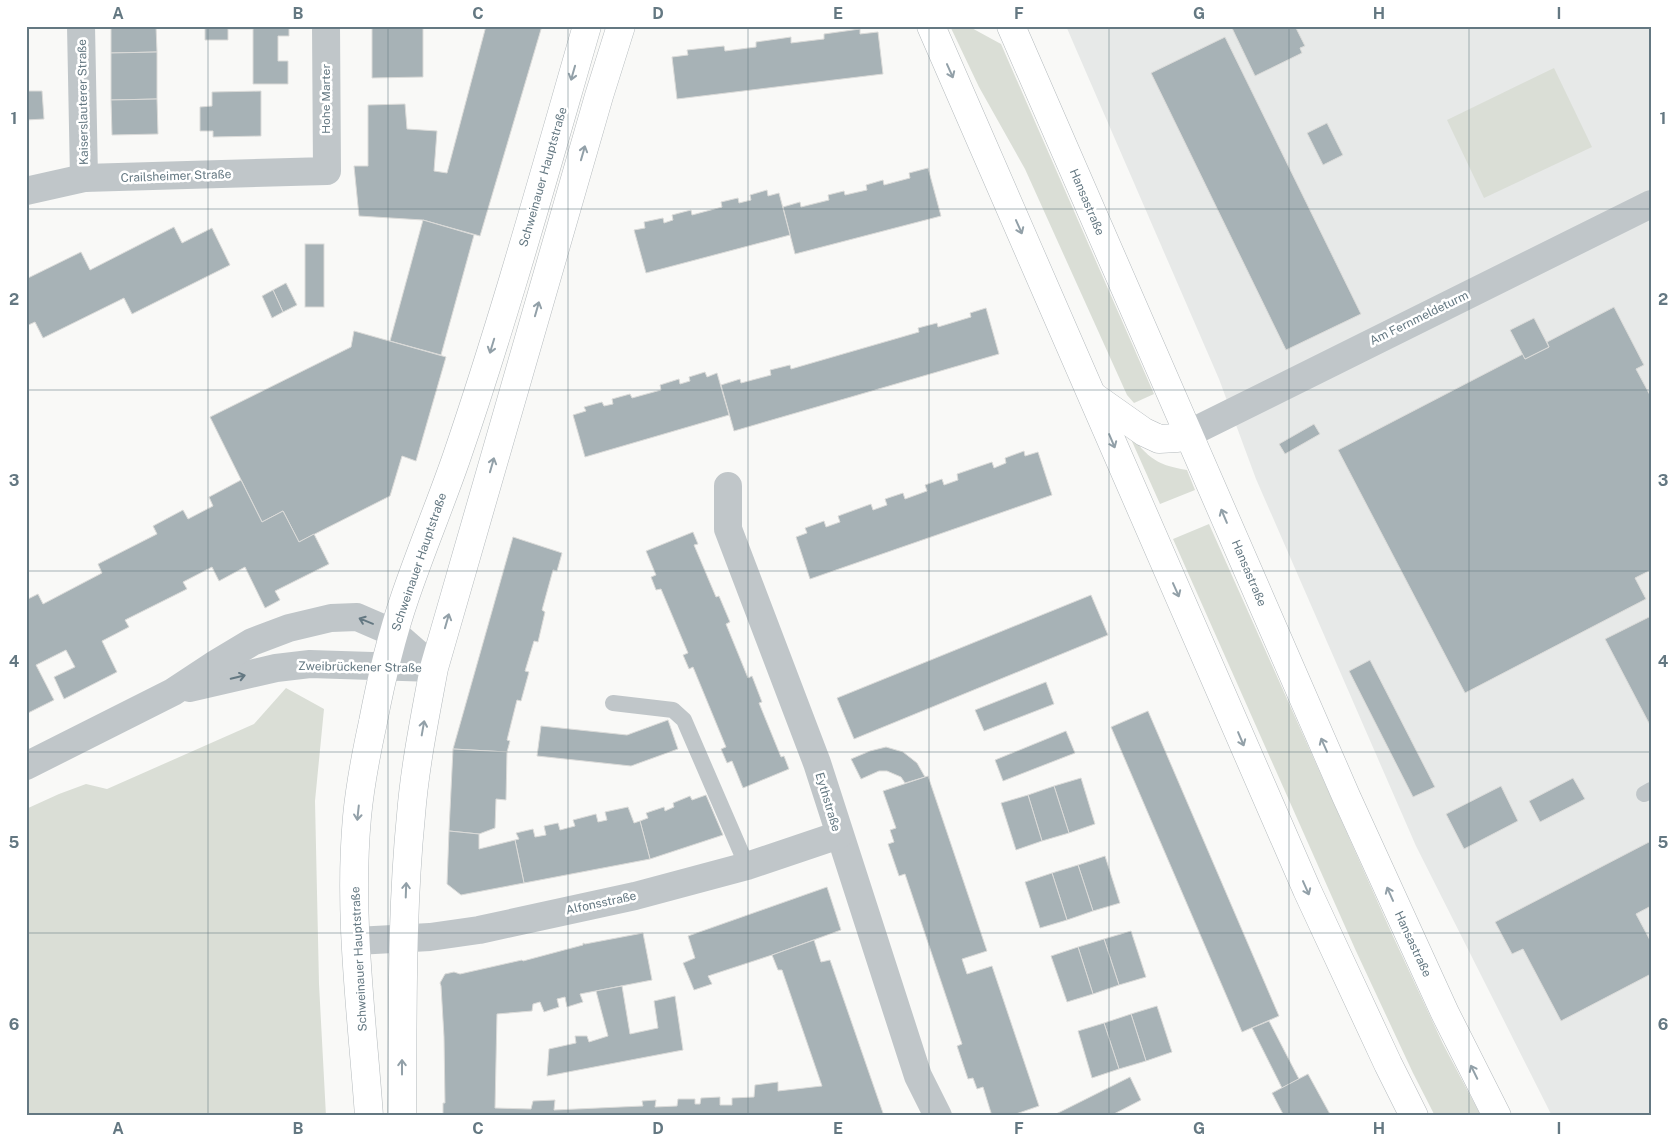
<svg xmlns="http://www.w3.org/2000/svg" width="1677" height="1142" font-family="'Public Sans',sans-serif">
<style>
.built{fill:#e7e9e8}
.green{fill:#daded6}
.building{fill:#a7b2b6;stroke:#dbdbd9}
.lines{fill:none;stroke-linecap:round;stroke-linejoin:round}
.primary-casing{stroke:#b4babd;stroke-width:29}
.lane{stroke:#c0c6c9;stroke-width:16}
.street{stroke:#c0c6c9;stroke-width:28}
.primary{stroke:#fff;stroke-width:28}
.oneway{stroke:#92a0a8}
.oneway2{stroke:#647882}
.grid{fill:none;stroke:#647882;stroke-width:1;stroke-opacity:0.55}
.labels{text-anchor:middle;stroke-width:5;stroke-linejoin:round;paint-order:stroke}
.street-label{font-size:12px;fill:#647882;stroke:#fff}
.neatline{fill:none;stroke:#647882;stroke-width:2}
.grid-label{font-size:16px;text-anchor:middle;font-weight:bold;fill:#647882}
</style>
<rect width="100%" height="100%" fill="#f9f9f7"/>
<polygon class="built" points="1066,26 1651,26 1651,1116 1552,1116 1416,846 1256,479 1219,379"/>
<g class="green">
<polygon points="950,26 968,26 1001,44 1154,394 1134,403 1127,395 1025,169 979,87"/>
<polygon points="1554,68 1592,147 1484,198 1447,120"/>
<path d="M1126 428C1145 455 1154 465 1187 470L1195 490 1160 504Z"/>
<polygon points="1209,524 1392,934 1443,1044 1481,1116 1435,1116 1413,1073 1356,951 1173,539"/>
<polygon points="286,688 324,709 315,801 319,984 326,1116 26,1116 26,809 59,794 86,784 107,789 254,724"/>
</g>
<g class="building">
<rect x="26" y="26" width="2" height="47"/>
<polygon points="111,26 156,26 157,52 111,53"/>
<polygon points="205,26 289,26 289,36 278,36 278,61 288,61 288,84 253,84 253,29 228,29 228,40 205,40"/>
<polygon points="372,26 423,26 423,77 372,78"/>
<polygon points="486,26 542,26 480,236 423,220 359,216 354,166 368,166 368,105 405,104 407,129 437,131 434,171 447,173"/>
<polygon points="1231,26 1295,26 1305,46 1300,48 1302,53 1255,76"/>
<polygon points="860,29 860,34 878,32 883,74 677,99 672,57 688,55 687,50 724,46 725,51 756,47 756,42 791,37 791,43 824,39 824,34"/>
<polygon points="1225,37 1361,314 1286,350 1151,73"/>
<polygon points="157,52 157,99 111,100 111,53"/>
<polygon points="26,91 42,91 44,119 26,120"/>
<polygon points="261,91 261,136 213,137 213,131 200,131 200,107 212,106 212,92"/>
<polygon points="157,99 158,134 112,135 111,100"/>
<polygon points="1327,123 1343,155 1323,165 1307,133"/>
<polygon points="928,168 941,216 795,254 783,207 800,202 801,207 829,200 828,195 844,191 845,195 867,190 866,185 883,180 884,185 910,178 909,173"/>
<polygon points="767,190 768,196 779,193 790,235 646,273 634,230 645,228 644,222 663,218 664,223 673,220 672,215 691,210 692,215 722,207 721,202 738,198 739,203 751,200 750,195"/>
<polygon points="423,220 474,235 441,355 390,341"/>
<polygon points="174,227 182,243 212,228 230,265 132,314 124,298 43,338 35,322 26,326 26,279 81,252 90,270"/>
<rect x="305" y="244" width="19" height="63"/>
<polygon points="286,283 297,305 283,312 273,290"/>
<polygon points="273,290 283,312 272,318 262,296"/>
<polygon points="1614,307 1644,365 1636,369 1651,397 1651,570 1635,578 1646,599 1465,693 1338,450 1523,354 1525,359 1549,347 1547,342"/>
<polygon points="986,308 999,354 734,431 721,385 740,379 741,383 771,375 770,370 790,365 791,369 919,332 918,328 937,323 938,327 971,317 970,313"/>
<polygon points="1534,318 1549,347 1525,359 1510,330"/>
<polygon points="354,331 446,357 416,461 402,456 390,496 299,542 283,511 262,522 210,417 351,347"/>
<polygon points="705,372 707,377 717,373 729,415 585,457 573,415 586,411 584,407 602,402 604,406 613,404 612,399 630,394 632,398 661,390 660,385 679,379 680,384 690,381 689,377"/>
<polygon points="1314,424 1320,434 1285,454 1279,444"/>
<polygon points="1024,451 1025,456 1038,452 1052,495 810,579 796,537 807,533 805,528 824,521 826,527 840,522 838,516 871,504 873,510 887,505 885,499 903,493 905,499 927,491 925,485 942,479 944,485 958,480 957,474 992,462 994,468 1006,463 1005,458"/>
<polygon points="241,480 262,522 283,511 299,542 314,534 329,564 275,591 280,600 265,608 245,567 219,581 212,567 183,582 187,589 125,620 129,627 102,641 117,672 64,699 54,677 75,667 66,650 36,665 54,700 26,714 26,600 38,594 43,604 102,573 98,564 157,534 153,526 183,510 188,519 213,506 209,497"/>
<polygon points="693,532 698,544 694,545 716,597 719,596 730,622 726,624 748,678 752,676 762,702 759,703 781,757 784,756 789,769 743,788 732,761 727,763 721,749 726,747 693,667 689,669 683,655 688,653 661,589 656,590 651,577 656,575 646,551"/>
<polygon points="513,537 562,553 557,571 553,570 542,610 545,612 538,642 534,641 525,671 529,672 521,701 517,700 507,740 510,741 507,752 453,749"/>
<polygon points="1091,595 1108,635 854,739 837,698"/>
<polygon points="1651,616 1651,727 1605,639"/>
<polygon points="1370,660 1435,787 1413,797 1349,671"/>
<polygon points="1046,682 1054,704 984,731 975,710"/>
<polygon points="1148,711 1279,1016 1242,1032 1111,727"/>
<polygon points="668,720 678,749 631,766 537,756 541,726 627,735"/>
<polygon points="1066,731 1075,753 1003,781 995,760"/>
<polygon points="886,747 903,752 917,763 925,777 905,783 901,777 887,771 879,771 861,779 851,759 870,751"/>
<polygon points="453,749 507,752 506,800 496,799 495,828 479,834 449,831"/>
<polygon points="928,776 987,951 962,959 967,974 992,966 1039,1106 1010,1116 992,1116 983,1087 977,1089 973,1078 968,1079 957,1046 962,1044 905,874 899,876 888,844 894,842 890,830 896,828 883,791"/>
<polygon points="1081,778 1095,824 1069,833 1054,786"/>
<polygon points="1573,778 1585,799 1540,822 1529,801"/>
<polygon points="1054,786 1069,833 1042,841 1028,795"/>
<polygon points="1501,786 1518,821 1464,849 1446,814"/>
<polygon points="706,795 723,835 650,859 640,821 648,818 646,813 664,807 665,811 674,807 673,803 690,796 692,800"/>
<polygon points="1028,795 1042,841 1016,850 1001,803"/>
<polygon points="628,807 634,823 640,821 650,859 524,883 515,840 519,839 516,833 533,829 535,837 546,835 544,826 558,823 560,830 575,826 573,820 596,814 598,822 607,820 605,812"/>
<polygon points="449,831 479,834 479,849 515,840 524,883 461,895 447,884"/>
<polygon points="1651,841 1651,906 1636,914 1651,942 1651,974 1561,1021 1523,949 1512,954 1495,922"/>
<polygon points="1105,856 1120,903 1093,911 1078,865"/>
<polygon points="1078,865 1093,911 1067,920 1052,873"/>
<polygon points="1052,873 1067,920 1040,928 1025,882"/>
<polygon points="827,887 841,930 772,955 708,976 712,984 694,990 683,963 695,958 688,936"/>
<polygon points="1131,931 1146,977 1119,985 1104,939"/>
<polygon points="643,933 652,980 580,994 583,1002 567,1007 565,997 557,999 559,1007 544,1012 540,1002 533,1004 532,1011 497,1014 495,1108 531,1109 533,1101 555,1100 554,1110 643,1106 642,1101 656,1100 655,1107 677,1106 678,1099 695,1099 695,1104 700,1104 701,1098 720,1097 720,1105 732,1105 732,1098 754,1097 755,1085 778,1082 778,1091 822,1086 782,970 778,970 772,955 814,940 821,962 830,960 884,1116 443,1116 443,1103 445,1103 444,1037 441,986 440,983 445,974 454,972 460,974 522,960 523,961 583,945 583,943 585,944"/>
<polygon points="1104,939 1119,985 1093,994 1078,947"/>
<polygon points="1078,947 1093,994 1067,1002 1051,956"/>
<polygon points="622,986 630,1034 658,1028 654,1001 675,996 683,1050 547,1076 549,1049 576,1043 575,1036 587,1036 589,1042 608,1036 596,991"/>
<polygon points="1157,1006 1172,1052 1146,1061 1131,1014"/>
<polygon points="1131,1014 1146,1061 1119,1069 1104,1023"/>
<polygon points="1269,1021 1299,1079 1282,1088 1252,1028"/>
<polygon points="1104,1023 1119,1069 1092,1078 1078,1031"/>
<polygon points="1308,1074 1331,1116 1284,1116 1272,1093"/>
<polygon points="1130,1077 1141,1100 1110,1116 1052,1116"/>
</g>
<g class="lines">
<g class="primary-casing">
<g id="primary">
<polyline points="931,26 1307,890 1388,1064 1414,1116"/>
<polyline points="1011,26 1346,796 1445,1013 1497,1116"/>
<polyline points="1093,396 1144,432 1159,439 1177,438 1188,434"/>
<path d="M369 1116C362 1017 348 916 357 817 360 785 366 754 373 722 381 680 391 638 405 597 421 550 440 505 456 459 505 316 545 171 587 26"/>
<path d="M402 1116C403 1016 401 915 411 815 415 765 425 717 434 668L599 96 621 26"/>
</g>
</g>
<g class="lane">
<polyline points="613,703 673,710 684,720 747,866"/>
<polyline points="1644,794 1651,790"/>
</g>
<g class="street">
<polyline points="81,26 84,178"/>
<polyline points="26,191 84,178 327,171 326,26"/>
<polyline points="1188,434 1651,204"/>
<polyline points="728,486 728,529 817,763 918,1076 938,1116"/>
<polyline points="189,688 276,668 310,664 434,668"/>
<polyline points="26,766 173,692 217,663 252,642 289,628 331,618 357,617 394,633 434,668"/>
<polyline points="356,941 430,937 479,930 635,896 747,866 839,835"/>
</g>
<use href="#primary" class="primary"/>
</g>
<defs><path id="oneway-shaft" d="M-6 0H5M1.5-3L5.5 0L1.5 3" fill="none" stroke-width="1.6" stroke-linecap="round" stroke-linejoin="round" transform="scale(1.25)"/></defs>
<g class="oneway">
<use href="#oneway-shaft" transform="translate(950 71) rotate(66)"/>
<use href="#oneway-shaft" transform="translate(573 73) rotate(106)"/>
<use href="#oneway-shaft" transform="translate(583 153) rotate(-74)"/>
<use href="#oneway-shaft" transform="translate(1019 227) rotate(66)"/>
<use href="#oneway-shaft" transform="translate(537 309) rotate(-74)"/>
<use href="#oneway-shaft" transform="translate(492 346) rotate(107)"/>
<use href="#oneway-shaft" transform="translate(1112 441) rotate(67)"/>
<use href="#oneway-shaft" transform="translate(492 465) rotate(-74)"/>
<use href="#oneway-shaft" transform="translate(1224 516) rotate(-113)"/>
<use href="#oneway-shaft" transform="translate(1176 590) rotate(66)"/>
<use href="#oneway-shaft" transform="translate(447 621) rotate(-74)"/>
<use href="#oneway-shaft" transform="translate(423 728) rotate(-80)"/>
<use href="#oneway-shaft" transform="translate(1241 739) rotate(67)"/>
<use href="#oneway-shaft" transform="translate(1324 745) rotate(-114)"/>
<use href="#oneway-shaft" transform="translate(358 813) rotate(96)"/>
<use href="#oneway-shaft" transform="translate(1306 888) rotate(66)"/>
<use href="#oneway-shaft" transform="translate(406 890) rotate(-88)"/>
<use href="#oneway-shaft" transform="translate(1390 894) rotate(-114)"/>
<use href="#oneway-shaft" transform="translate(402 1067) rotate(-90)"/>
<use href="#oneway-shaft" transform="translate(1474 1072) rotate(-116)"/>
</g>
<g class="oneway2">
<use href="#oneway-shaft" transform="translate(366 621) rotate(-158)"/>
<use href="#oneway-shaft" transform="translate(238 677) rotate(-13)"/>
</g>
<path class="grid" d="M208 26V1116M388 26V1116M568 26V1116M748 26V1116M929 26V1116M1109 26V1116M1289 26V1116M1469 26V1116M26 209H1651M26 390H1651M26 571H1651M26 752H1651M26 933H1651"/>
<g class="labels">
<g class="street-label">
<text transform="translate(326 99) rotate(-90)" y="4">Hohe Marter</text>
<text transform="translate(83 102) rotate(-91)" y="4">Kaiserslauterer Straße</text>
<text transform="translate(176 176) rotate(-2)" y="4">Crailsheimer Straße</text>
<text transform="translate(543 177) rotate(-74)" y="4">Schweinauer Hauptstraße</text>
<text transform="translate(1087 202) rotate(67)" y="4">Hansastraße</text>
<text transform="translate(1419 318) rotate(-26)" y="4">Am Fernmeldeturm</text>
<text transform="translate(419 562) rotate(-71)" y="4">Schweinauer Hauptstraße</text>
<text transform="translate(1249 573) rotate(67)" y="4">Hansastraße</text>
<text transform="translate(360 667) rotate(1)" y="4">Zweibrückener Straße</text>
<text transform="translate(828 802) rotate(73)" y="4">Eythstraße</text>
<text transform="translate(601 903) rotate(-12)" y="4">Alfonsstraße</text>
<text transform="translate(1413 944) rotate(65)" y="4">Hansastraße</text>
<text transform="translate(359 959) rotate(-93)" y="4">Schweinauer Hauptstraße</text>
</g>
</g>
<rect width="1677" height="1142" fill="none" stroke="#ffffff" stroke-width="55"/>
<rect x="28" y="28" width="1622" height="1086" class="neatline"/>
<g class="grid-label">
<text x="118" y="19">A</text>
<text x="298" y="19">B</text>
<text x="478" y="19">C</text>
<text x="658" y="19">D</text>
<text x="838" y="19">E</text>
<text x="1019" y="19">F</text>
<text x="1199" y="19">G</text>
<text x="1379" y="19">H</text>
<text x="1559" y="19">I</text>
<text x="14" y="124">1</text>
<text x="1663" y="124">1</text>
<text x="14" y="305">2</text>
<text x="1663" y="305">2</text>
<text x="14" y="486">3</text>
<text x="1663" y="486">3</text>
<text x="14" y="667">4</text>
<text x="1663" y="667">4</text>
<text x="14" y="848">5</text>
<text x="1663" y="848">5</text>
<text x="14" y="1030">6</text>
<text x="1663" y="1030">6</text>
<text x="118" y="1134">A</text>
<text x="298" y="1134">B</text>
<text x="478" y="1134">C</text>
<text x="658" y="1134">D</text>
<text x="838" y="1134">E</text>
<text x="1019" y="1134">F</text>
<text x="1199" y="1134">G</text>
<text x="1379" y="1134">H</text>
<text x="1559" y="1134">I</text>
</g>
</svg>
